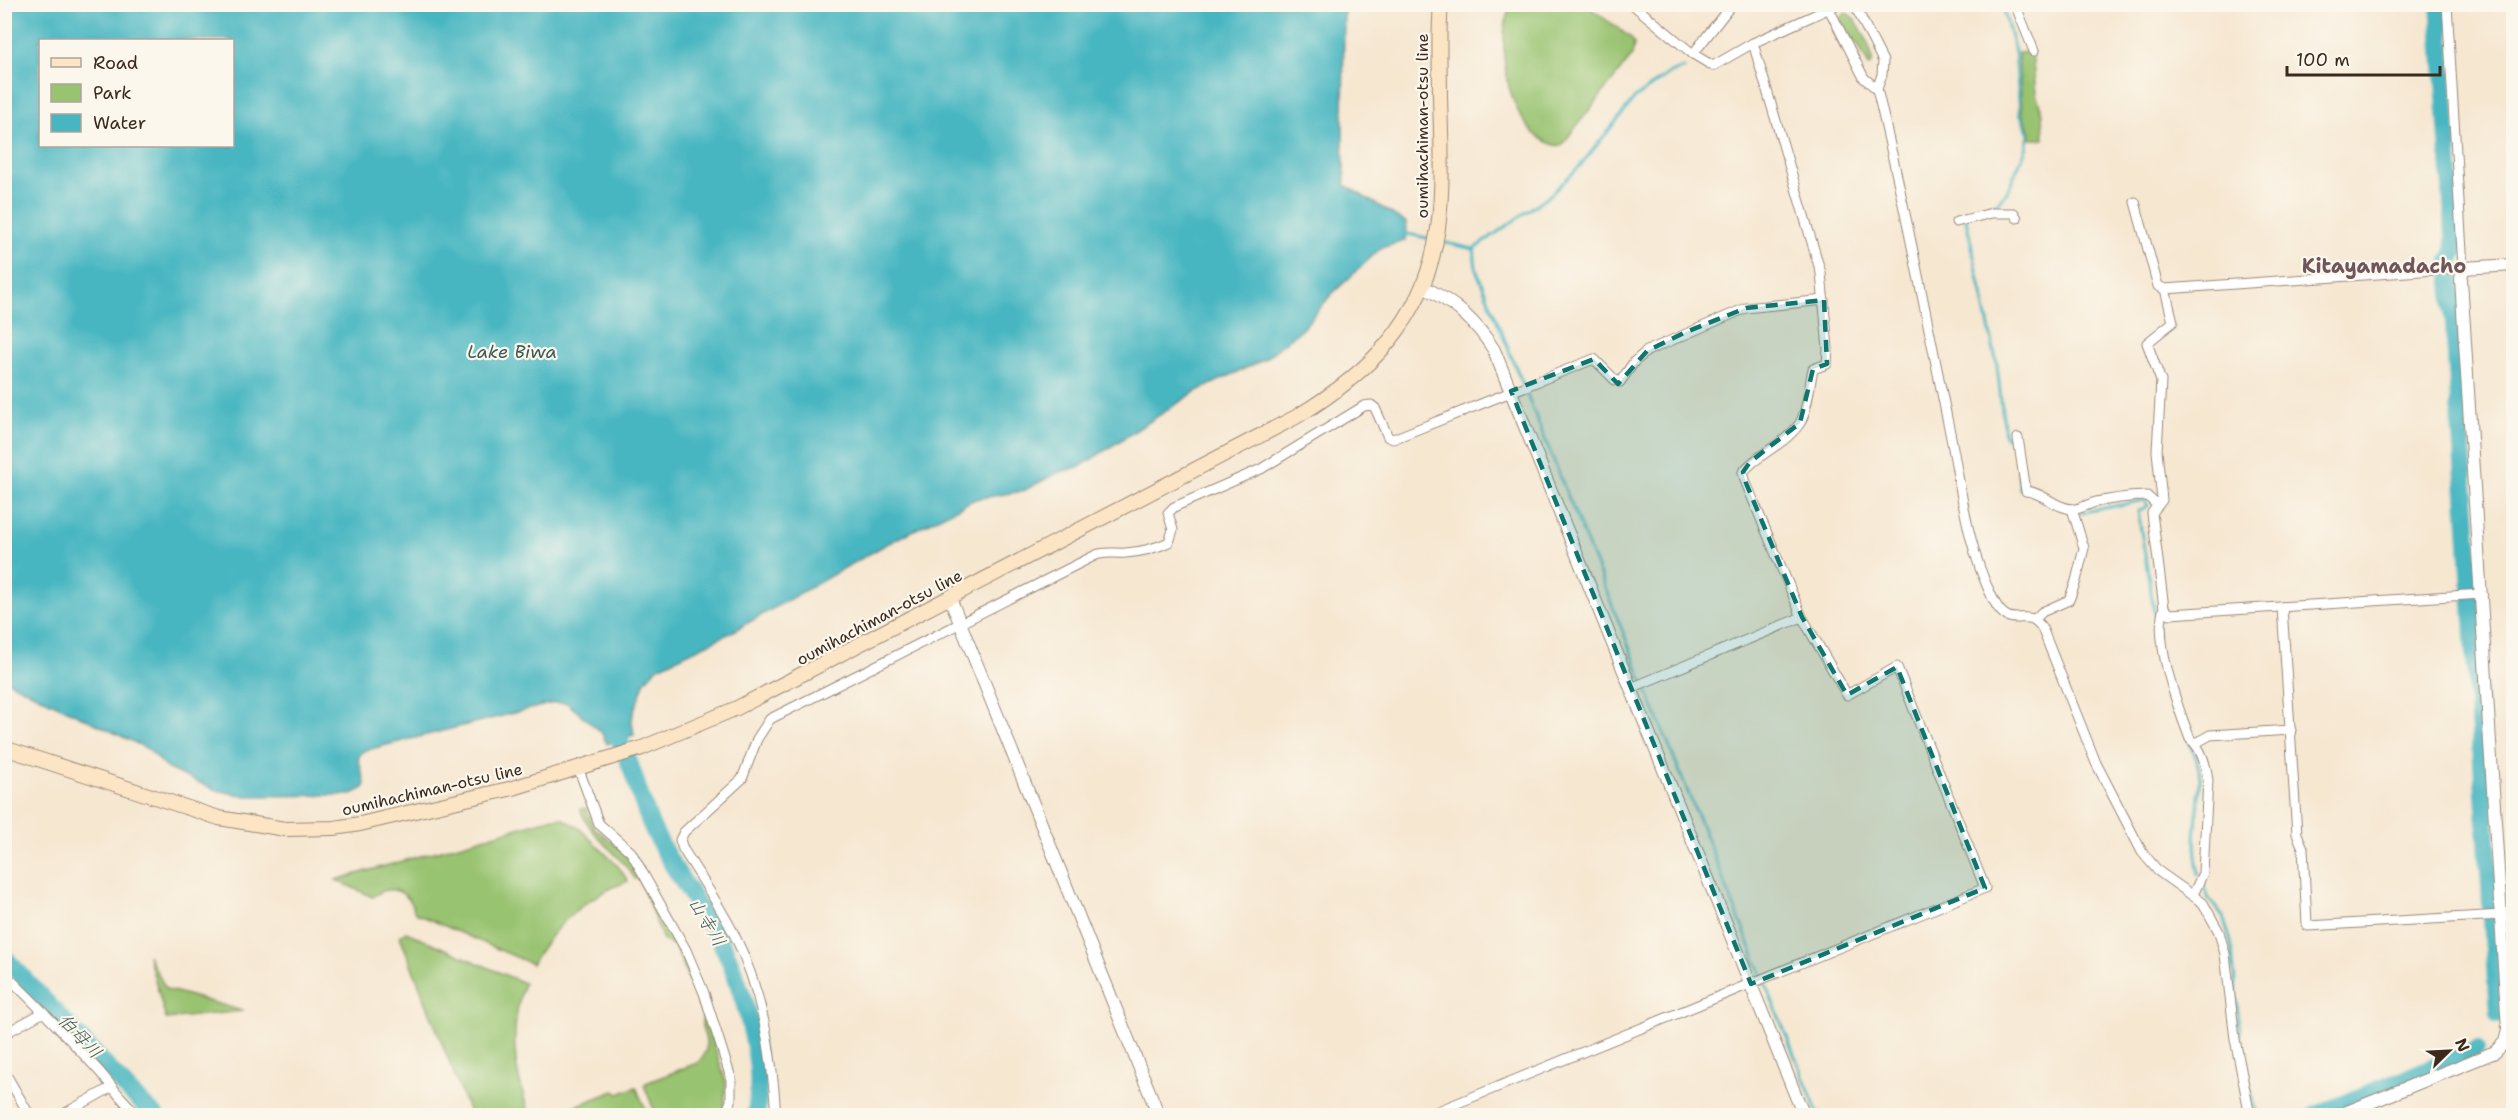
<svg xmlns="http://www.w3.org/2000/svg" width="2518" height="1120" font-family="'Shantell Sans','Klee One',sans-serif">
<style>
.green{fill:#98c36f;stroke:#6a7646;stroke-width:1.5}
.water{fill:#47b6c1;stroke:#417070;stroke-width:1.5;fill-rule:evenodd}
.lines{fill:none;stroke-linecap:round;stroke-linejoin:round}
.stream{stroke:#47b6c1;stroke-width:3}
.river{stroke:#47b6c1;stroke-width:18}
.minor-casing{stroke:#988878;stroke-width:11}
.tertiary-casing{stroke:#988878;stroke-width:14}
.secondary-casing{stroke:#988878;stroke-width:16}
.minor{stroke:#fff;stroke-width:9}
.tertiary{stroke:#fff;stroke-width:12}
.secondary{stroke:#fce5c4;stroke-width:14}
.marked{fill:#0f766e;fill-opacity:0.2;stroke:#0f766e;stroke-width:4.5;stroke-dasharray:12 8;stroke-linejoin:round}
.labels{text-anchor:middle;stroke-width:4.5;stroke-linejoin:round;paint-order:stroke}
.street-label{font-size:16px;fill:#3b2a1e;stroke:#fbf7ec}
.water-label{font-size:18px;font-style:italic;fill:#3f5b57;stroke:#fbf7ec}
.quarter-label{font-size:20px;font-weight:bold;fill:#70555a;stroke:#fbf7ec}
</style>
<rect width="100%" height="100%" fill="#fbf7ec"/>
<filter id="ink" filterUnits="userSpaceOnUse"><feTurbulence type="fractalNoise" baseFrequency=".0167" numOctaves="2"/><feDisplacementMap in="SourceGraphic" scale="12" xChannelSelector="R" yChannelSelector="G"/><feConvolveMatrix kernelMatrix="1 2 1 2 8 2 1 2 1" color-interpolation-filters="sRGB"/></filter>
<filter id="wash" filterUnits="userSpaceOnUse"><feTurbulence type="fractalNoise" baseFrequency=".008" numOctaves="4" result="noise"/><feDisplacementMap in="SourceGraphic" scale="24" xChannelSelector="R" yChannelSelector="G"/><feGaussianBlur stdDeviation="1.35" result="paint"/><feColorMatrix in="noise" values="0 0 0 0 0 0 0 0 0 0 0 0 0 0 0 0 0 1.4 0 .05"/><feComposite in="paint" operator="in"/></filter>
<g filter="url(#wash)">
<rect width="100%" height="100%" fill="#f6e7d1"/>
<g class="green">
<path d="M1511 4 1586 5 1631 38 1634 44 1632 56 1561 146C1508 140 1493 45 1511 4Z"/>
<path d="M1845 13C1857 14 1874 52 1872 64L1869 66 1857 43 1849 39 1840 19Z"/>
<polygon points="2032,52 2036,94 2043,114 2044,139 2030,139 2031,133 2022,113 2018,53"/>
<path d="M586 808 594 827 628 856 684 960 705 1014 726 1083 724 1107 720 1115H656L644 1085 646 1083 697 1063C718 1044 697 1033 703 1016L675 946 663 940 639 878 635 879C620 853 591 838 580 809Z"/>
<path d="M553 818H562L578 827 618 866 628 881C585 897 555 924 532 964L415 913C410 892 391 882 373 897L336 880Z"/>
<path d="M406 932 524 983C509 1029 513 1071 530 1115H470L400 936Z"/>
<polygon points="148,955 166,989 243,1011 166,1019"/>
<polygon points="636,1087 648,1115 553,1115 614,1091 619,1094"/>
</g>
<path class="water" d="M5 4 1344 5 1343 143 1345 185 1407 223 1405 241 1381 248 1331 295 1302 329 1263 360 1195 392 1081 466 1057 473 1023 491 975 499 885 545 730 633 657 668 645 681 633 714 632 721 634 735 607 744 601 732 567 703H554L363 751 358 758 365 783 364 788 350 795 246 796 216 790 168 769 148 749 5 680ZM40 40H232V146H40Z"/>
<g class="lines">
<g class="stream">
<polyline points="2002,4 2015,52 2020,113 2029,134 2026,149 2007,192 1997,203 1965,214 1997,365 2005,436 2015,445"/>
<polyline points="1403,233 1432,239"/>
<polyline points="1441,242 1474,249"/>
<polyline points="1474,249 1476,269 1819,1116"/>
<polyline points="1474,249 1550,195 1579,167 1635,98 1668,74 1684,68"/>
<polyline points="2016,455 2020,489 2023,491"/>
<polyline points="2079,513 2145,500 2148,506 2138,511 2158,636"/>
<path d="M2189 743C2207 774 2198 793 2196 826 2194 841 2196 860 2199 874"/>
<polyline points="2202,883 2209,899 2223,917 2231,942 2242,1051 2257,1116"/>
</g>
<g class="river">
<polyline points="2439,4 2455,251 2450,261 2498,1014"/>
<path d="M608 720C632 755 636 792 653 829 671 868 698 902 719 939 737 969 755 1035 758 1070 759 1085 758 1101 756 1116"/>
<polyline points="4,957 130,1092 156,1116"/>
<polyline points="2314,1116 2476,1049"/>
</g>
</g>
</g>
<g filter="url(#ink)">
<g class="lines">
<g class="minor-casing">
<g id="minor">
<polyline points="1632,4 1693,54 1713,66 1753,43 1839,4"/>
<path d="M1854 4 1883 61 1882 75 1877 89C1904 200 1925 311 1948 423 1961 483 1965 543 1993 599 2011 636 2026 603 2042 628L2096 763 2142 852 2158 871 2203 903 2219 932 2225 954 2235 1039 2250 1116"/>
<polyline points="2015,4 2034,51"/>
<polyline points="1829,9 1864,78 1877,89"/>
<polyline points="1693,54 1732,4"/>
<polyline points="2135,202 2158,286 2165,289 2463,268 2447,4"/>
<polyline points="1956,222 1992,213 2014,213 2017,218"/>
<polyline points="2165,289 2173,322 2147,343 2161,381 2157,451 2162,500 2152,513 2164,608 2170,614 2482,594"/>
<path d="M2018 438 2026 491C2043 492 2056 509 2074 509 2081 509 2088 504 2096 502 2112 499 2131 496 2147 496L2157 505"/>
<polyline points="2282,607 2297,834 2303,848 2307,924 2308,926 2502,915"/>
<path d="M2164 608C2153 639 2178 708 2190 739 2202 748 2206 765 2208 780L2203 873 2193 895"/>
<polyline points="2036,618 2042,612 2069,600 2076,581 2084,548 2072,509"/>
<polyline points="1631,688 1802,617"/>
<polyline points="2196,743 2210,735 2291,730"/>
<polyline points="579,770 599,824 631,852 686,950 704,993 731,1078 731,1101 725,1116"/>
<path d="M4 973C37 1005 68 1037 99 1071 113 1087 123 1103 140 1116"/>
<polyline points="4,1034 44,1012"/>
<polyline points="2505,1042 2511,1050 2514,1072"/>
<polyline points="4,1071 30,1116"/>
<polyline points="60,1116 112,1087"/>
<path d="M776 1116C772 1052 762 989 733 932 718 903 700 876 683 849L680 840 684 832 742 779 757 739 770 719 1096 555C1107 551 1114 554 1126 553 1140 552 1156 548 1169 542L1173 530 1168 513 1174 507 1261 469 1364 406 1371 405 1375 408 1388 437 1393 439 1594 359 1615 380 1620 382 1634 362 1647 351 1746 308 1824 300"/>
<path d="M1426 1116 1985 888 1897 667 1847 695 1802 617 1746 483 1743 472C1758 453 1785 445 1800 423 1807 413 1810 382 1813 369L1827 364 1828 349 1821 273 1753 43"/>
</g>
</g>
<g class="tertiary-casing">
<g id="tertiary">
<path d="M1423 287C1454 302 1476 321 1494 350L1804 1116"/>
<polyline points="950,598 1159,1116"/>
<polyline points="2337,1116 2495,1052 2505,1042 2508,1030 2461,279 2463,268 2514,265"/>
</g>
</g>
<g class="secondary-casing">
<path id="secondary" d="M4 748 219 818 285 829 334 828 360 824 513 788 642 748 737 708 1296 417C1371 372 1426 318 1438 228 1444 184 1441 139 1440 96 1440 65 1438 35 1441 4"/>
</g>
<use href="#minor" class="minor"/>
<use href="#tertiary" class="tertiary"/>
<use href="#secondary" class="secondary"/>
</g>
</g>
<path class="marked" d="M1824 300 1827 364 1813 369 1800 423 1750 462 1743 472 1746 483 1802 617 1847 695 1897 667 1985 888 1751 984 1511 391 1594 359 1618 384 1647 351 1686 332 1746 308Z"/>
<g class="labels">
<g class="street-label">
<text transform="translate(1422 126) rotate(-90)" y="6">oumihachiman-otsu line</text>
<text transform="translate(879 617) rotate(-28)" y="6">oumihachiman-otsu line</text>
<text transform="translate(432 789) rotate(-13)" y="6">oumihachiman-otsu line</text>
</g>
<g class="water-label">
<text x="512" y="358">Lake Biwa</text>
<text transform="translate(707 922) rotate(59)" y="6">山寺川</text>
<text transform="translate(80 1036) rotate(46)" y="6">伯母川</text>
</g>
<g class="quarter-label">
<text x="2384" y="273">Kitayamadacho</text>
</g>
</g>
<rect width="2518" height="1120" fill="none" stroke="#fbf7ec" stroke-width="24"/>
<rect x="39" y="39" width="195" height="108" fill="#fbf7ec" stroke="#aea59a" stroke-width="1.5"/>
<rect x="51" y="58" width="30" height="9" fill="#fce5c4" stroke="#aea59a" stroke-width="1.5"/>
<text x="93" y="69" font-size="18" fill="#3b2a1e">Road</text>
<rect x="51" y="84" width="30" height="18" fill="#98c36f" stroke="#aea59a" stroke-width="1.5"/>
<text x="93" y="99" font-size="18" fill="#3b2a1e">Park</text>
<rect x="51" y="114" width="30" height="18" fill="#47b6c1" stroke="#aea59a" stroke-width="1.5"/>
<text x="93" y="129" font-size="18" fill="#3b2a1e">Water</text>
<g transform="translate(2449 1051) rotate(66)" stroke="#fbf7ec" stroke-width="4.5" paint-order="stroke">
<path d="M0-4.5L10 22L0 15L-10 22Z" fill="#3b2a1e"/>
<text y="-9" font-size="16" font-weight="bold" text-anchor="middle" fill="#3b2a1e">N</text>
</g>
<path d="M2287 66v9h153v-9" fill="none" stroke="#3b2a1e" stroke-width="3"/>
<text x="2296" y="66" font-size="18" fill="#3b2a1e" stroke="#fbf7ec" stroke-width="4.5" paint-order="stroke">100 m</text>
</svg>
